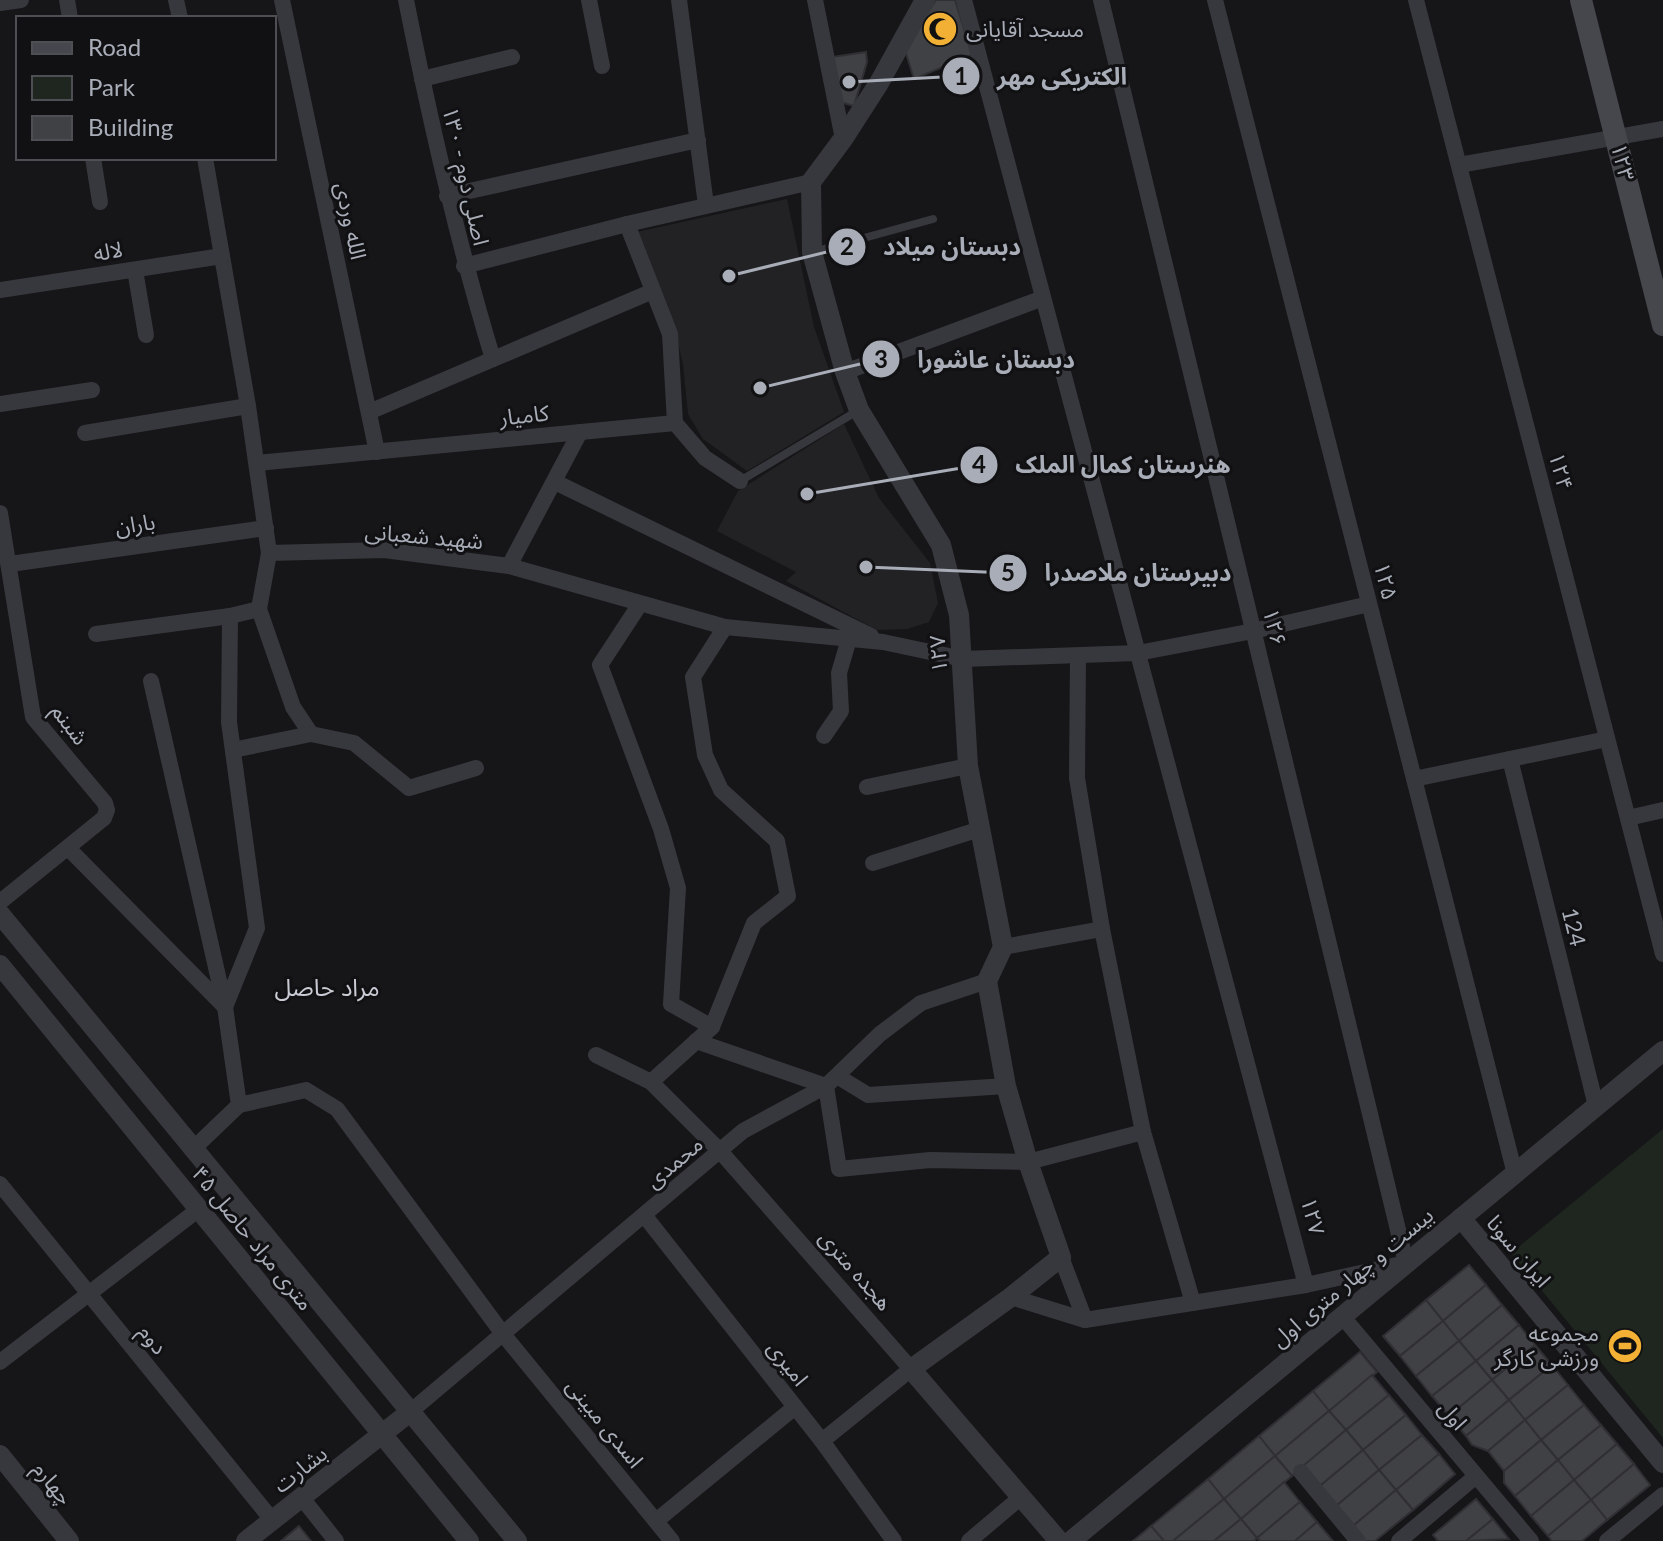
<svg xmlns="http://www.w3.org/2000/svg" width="1663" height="1541" font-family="Lato,'Noto Sans Arabic',sans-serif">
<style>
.built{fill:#222225}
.green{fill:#1e261f}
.building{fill:#404145;stroke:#303034;stroke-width:2}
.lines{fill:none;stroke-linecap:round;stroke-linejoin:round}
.service{stroke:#37383d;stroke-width:8}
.minor{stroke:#37383d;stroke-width:16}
.tertiary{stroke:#37383d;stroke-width:20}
.secondary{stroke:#45474d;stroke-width:22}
.labels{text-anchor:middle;stroke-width:6;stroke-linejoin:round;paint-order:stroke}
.poi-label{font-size:22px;fill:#a8adb8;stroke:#111113;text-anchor:start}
.street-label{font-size:22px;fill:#a8adb8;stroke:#111113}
.neighbourhood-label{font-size:24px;fill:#c9ccd4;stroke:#111113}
.leader{fill:none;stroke:#a8adb8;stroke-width:3}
.callout-dot{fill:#a8adb8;stroke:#111113;stroke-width:3}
.mark-label{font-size:24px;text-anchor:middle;font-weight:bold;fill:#111}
.callout-label{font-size:24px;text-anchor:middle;font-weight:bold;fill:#a8adb8;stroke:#111113;stroke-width:6;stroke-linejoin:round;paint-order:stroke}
</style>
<rect width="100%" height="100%" fill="#161618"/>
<g class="built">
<polygon points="787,199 814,327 844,412 747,471 703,439 688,414 683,364 672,319 637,232"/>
<polygon points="844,424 879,498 930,563 938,603 929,622 907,629 877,630 786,581 796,572 717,531 738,491"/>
</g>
<polygon class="green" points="1663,1129 1663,1438 1511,1253"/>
<g class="building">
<polygon points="936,0 955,0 972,55 914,79 904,47"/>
<polygon points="866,52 867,62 854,106 840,102 832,57"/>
<polygon points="1469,1265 1486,1285 1443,1321 1426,1300"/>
<polygon points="1486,1285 1502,1305 1459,1341 1443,1321"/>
<polygon points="1426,1300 1443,1321 1400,1356 1383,1336"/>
<polygon points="1502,1305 1519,1325 1476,1361 1459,1341"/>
<polygon points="1443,1321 1459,1341 1416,1376 1400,1356"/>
<polygon points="1519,1325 1535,1345 1492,1380 1476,1361"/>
<polygon points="1459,1341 1476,1361 1432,1396 1416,1376"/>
<polygon points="1535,1345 1552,1365 1509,1400 1492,1380"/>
<polygon points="1360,1352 1377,1372 1329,1411 1313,1391"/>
<polygon points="1476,1361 1492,1380 1449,1416 1432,1396"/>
<polygon points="1552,1365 1568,1385 1525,1420 1509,1400"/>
<polygon points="1372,1375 1389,1395 1346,1430 1329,1411"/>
<polygon points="1492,1380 1509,1400 1466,1436 1449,1416"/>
<polygon points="1568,1385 1584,1405 1541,1440 1525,1420"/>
<polygon points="1313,1391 1329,1411 1275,1456 1259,1436"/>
<polygon points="1389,1395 1406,1415 1363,1450 1346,1430"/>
<polygon points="1509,1400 1525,1420 1488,1451 1472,1445 1466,1436"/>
<polygon points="1584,1405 1601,1425 1558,1460 1541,1440"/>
<polygon points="1329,1411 1346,1430 1292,1476 1275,1456"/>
<polygon points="1406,1415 1422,1435 1379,1470 1363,1450"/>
<polygon points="1525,1420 1541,1440 1504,1471 1488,1451"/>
<polygon points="1601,1425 1617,1444 1574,1480 1558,1460"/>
<polygon points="1346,1430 1363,1450 1320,1486 1303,1466"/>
<polygon points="1422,1435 1439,1454 1396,1490 1379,1470"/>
<polygon points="1259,1436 1275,1456 1224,1499 1208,1479"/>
<polygon points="1541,1440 1558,1460 1515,1496 1504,1483 1504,1471"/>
<polygon points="1617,1444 1634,1464 1591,1500 1574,1480"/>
<polygon points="1363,1450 1379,1470 1336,1506 1320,1486"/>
<polygon points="1439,1454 1455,1474 1413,1510 1396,1490"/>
<polygon points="1275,1456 1292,1476 1241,1519 1224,1499"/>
<polygon points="1558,1460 1574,1480 1531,1516 1515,1496"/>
<polygon points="1634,1464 1650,1485 1607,1520 1591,1500"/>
<polygon points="1379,1470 1396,1490 1353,1526 1336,1506"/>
<polygon points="1208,1479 1224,1499 1173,1541 1164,1541 1151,1526"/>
<polygon points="1574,1480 1591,1500 1548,1536 1531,1516"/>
<polygon points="1284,1482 1300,1502 1257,1538 1241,1519"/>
<polygon points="1396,1490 1413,1510 1375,1541 1365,1541 1353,1526"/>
<polygon points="1224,1499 1241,1519 1214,1541 1173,1541"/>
<polygon points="1476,1499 1493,1519 1466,1541 1438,1541 1433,1535"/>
<polygon points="1591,1500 1607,1520 1582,1541 1552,1541 1548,1536"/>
<polygon points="1300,1502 1317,1522 1295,1541 1260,1541 1257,1538"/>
<polygon points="1241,1519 1257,1538 1254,1541 1214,1541"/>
<polygon points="1493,1519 1509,1539 1466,1541"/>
<polygon points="1317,1522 1333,1541 1295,1541"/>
<polygon points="299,1526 311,1541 281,1541"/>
<polygon points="1151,1526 1164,1541 1133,1541"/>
</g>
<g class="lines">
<g class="service">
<polyline points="813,252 933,219"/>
<polyline points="740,481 859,410"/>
</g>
<g class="minor">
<polyline points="67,0 70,18"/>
<polyline points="176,0 180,18"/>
<polyline points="282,0 377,452"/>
<path d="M406 0C430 121 457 241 493 359"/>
<polyline points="589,0 602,66"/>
<polyline points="679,0 706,205"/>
<polyline points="815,0 843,139"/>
<polyline points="964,0 1306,1285"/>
<polyline points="1215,0 1515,1174"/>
<polyline points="1416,0 1663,954"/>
<polyline points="0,3 21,0"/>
<polyline points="422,79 512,57"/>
<polyline points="93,158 100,202"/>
<polyline points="205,158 248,406 269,553 384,550 509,566 725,627 883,642 963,659 1138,653 1253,631 1369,604"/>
<polyline points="1459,165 1663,129"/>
<polyline points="447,196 698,140"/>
<polyline points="627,224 670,334 675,423 705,458 740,481"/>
<polyline points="464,266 627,224 811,182"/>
<polyline points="135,270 146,335"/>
<polyline points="0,290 222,256"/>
<polyline points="845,372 1043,298"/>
<polyline points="0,404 92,390"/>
<polyline points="369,412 653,291"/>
<polyline points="85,433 248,406"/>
<polyline points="257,463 675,423"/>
<polyline points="555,482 871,636"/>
<polyline points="0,513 33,717 105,803 107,810 104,818 0,902"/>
<polyline points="10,564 266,528"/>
<polyline points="509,566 580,432"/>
<polyline points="640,604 600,665 661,829 678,888 671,1004 712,1027"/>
<polyline points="259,609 293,707 311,734 354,743 409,788 476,768"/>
<polyline points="96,634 230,616"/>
<polyline points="1078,656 1077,778 1102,929"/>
<polyline points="151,681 225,1007 239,1105 192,1150"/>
<polyline points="824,736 841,711 839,673 849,639"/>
<polyline points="233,750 311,734"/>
<polyline points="1510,759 1596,1106"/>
<polyline points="1414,779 1607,739"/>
<polyline points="867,787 968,766"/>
<polyline points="1628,818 1663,810"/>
<polyline points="68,848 224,1006"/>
<polyline points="873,863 980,829"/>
<polyline points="1003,947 1102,929 1143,1132 1193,1303"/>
<polyline points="225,1007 257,928 229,722 230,616 259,609 269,553"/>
<polyline points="696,1041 826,1086 839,1169 930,1160 1028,1162 1143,1132"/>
<polyline points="596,1055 651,1082 720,1151 911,1369 822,1441"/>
<polyline points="837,1076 868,1095 1006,1086"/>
<polyline points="651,1082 712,1027 754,923 788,896 777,841 721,790 705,755 693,677 725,627"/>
<polyline points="239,1105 306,1090 337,1109 503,1334 672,1541"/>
<polyline points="0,1184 273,1521"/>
<polyline points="644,1215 822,1441 894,1541"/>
<polyline points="1011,1297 1085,1320 1061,1257"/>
<polyline points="1342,1316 1531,1541"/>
<polyline points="1085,1320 1306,1285 1406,1263 1101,0"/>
<polyline points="0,1362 199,1209"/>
<polyline points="410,1412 743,1131 826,1086 880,1034 921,1003 987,981"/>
<polyline points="1301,1472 1358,1541"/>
<polyline points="302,1498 336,1541"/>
<polyline points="656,1521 795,1407"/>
<polyline points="969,1541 1021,1497"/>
<polyline points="1399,1541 1476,1476"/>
<polyline points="1607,1541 1663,1495"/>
</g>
<g class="tertiary">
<polyline points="925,0 879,83 843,139 811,182 812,252 845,372 859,410 941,545 959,615 968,766 1003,947 987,981 1006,1086 1028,1162 1061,1257 1011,1297 911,1369 1059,1541"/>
<polyline points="0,914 517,1541"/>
<polyline points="0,965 469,1541"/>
<polyline points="1461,1218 1663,1463"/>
<polyline points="0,1455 69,1541"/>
<polyline points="246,1541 410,1412"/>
<polyline points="1071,1541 1663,1051"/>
</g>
<polyline class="secondary" points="1581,0 1663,325"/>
</g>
<defs>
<g id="mosque-disc" transform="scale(1.8)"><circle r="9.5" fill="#f2b134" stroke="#111113"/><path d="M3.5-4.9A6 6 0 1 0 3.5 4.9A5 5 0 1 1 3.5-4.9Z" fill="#111"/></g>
<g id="stadium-disc" transform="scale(1.8)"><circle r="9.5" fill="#f2b134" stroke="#111113"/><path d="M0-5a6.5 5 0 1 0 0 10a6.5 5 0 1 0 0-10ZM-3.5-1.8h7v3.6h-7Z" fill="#111"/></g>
</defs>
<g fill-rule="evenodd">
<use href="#mosque-disc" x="940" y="29"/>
<use href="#stadium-disc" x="1625" y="1346"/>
</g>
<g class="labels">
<g class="poi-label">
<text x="966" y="37">مسجد آقایانی</text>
<text x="1599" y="1341" text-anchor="end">مجموعه<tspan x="1599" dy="25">ورزشی کارگر</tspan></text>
</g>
<g class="street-label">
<text transform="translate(1623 162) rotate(76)" y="8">۱۲۳</text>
<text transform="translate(466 176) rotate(77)" y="8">اصلی دوم - ۱۳۰</text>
<text transform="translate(351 221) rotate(78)" y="8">الله وردی</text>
<text transform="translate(108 251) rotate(-9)" y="8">لاله</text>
<text transform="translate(524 415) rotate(-6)" y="8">کامیار</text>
<text transform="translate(1561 471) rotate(75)" y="8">۱۲۴</text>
<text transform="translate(135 524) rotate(-8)" y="8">باران</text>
<text transform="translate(424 536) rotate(5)" y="8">شهید شعبانی</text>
<text transform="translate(1386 581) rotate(76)" y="8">۱۲۵</text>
<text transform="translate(1275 627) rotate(76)" y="8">۱۲۶</text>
<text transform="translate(938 654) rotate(-94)" y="8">۱۲۷</text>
<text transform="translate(70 724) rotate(53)" y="8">شبنم</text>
<text transform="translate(1574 927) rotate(76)" y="8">124</text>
<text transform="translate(674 1162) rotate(-40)" y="8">محمدی</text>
<text transform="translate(1313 1216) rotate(75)" y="8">۱۲۷</text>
<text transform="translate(253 1238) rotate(51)" y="8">۴۵ متری مراد حاصل</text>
<text transform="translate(1519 1251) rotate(50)" y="8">ایران سونا</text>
<text transform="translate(856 1270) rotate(49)" y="8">هجده متری</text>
<text transform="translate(1352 1277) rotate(-40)" y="8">بیست و چهار متری اول</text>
<text transform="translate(153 1339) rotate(51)" y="8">دوم</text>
<text transform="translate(788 1363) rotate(52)" y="8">امیری</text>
<text transform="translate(1453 1415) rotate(50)" y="8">اول</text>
<text transform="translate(605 1423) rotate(51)" y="8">اسدی مبینی</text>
<text transform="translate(300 1469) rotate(-38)" y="8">بشارت</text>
<text transform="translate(53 1483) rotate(51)" y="8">چهارم</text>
</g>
<g class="neighbourhood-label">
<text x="327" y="996">مراد حاصل</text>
</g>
</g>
<path class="leader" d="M849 82L961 76M729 276L847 247M760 388L881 359M807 494L979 465M866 567L1008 573"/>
<g class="callout-dot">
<circle cx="849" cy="82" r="8"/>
<circle cx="729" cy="276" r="8"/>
<circle cx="760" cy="388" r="8"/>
<circle cx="807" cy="494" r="8"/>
<circle cx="866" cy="567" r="8"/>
<circle cx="961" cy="76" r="20"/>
<circle cx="847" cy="247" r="20"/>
<circle cx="881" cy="359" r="20"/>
<circle cx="979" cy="465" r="20"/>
<circle cx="1008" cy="573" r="20"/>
</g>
<g class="mark-label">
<text x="961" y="85">1</text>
<text x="847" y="255">2</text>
<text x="881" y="368">3</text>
<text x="979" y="473">4</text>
<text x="1008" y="581">5</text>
</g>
<g class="callout-label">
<text x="1062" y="85">الکتریکی مهر</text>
<text x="952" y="255">دبستان میلاد</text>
<text x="996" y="368">دبستان عاشورا</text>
<text x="1123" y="473">هنرستان کمال الملک</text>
<text x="1138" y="581">دبیرستان ملاصدرا</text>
</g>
<rect x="16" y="16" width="260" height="144" fill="#111113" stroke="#4d4f55" stroke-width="2"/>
<rect x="32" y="42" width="40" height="12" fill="#45474d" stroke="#4d4f55" stroke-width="2"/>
<text x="88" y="56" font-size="24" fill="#a8adb8">Road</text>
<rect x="32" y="76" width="40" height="24" fill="#1e261f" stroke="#4d4f55" stroke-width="2"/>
<text x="88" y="96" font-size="24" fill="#a8adb8">Park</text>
<rect x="32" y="116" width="40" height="24" fill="#404145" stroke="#4d4f55" stroke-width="2"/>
<text x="88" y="136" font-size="24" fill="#a8adb8">Building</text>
</svg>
